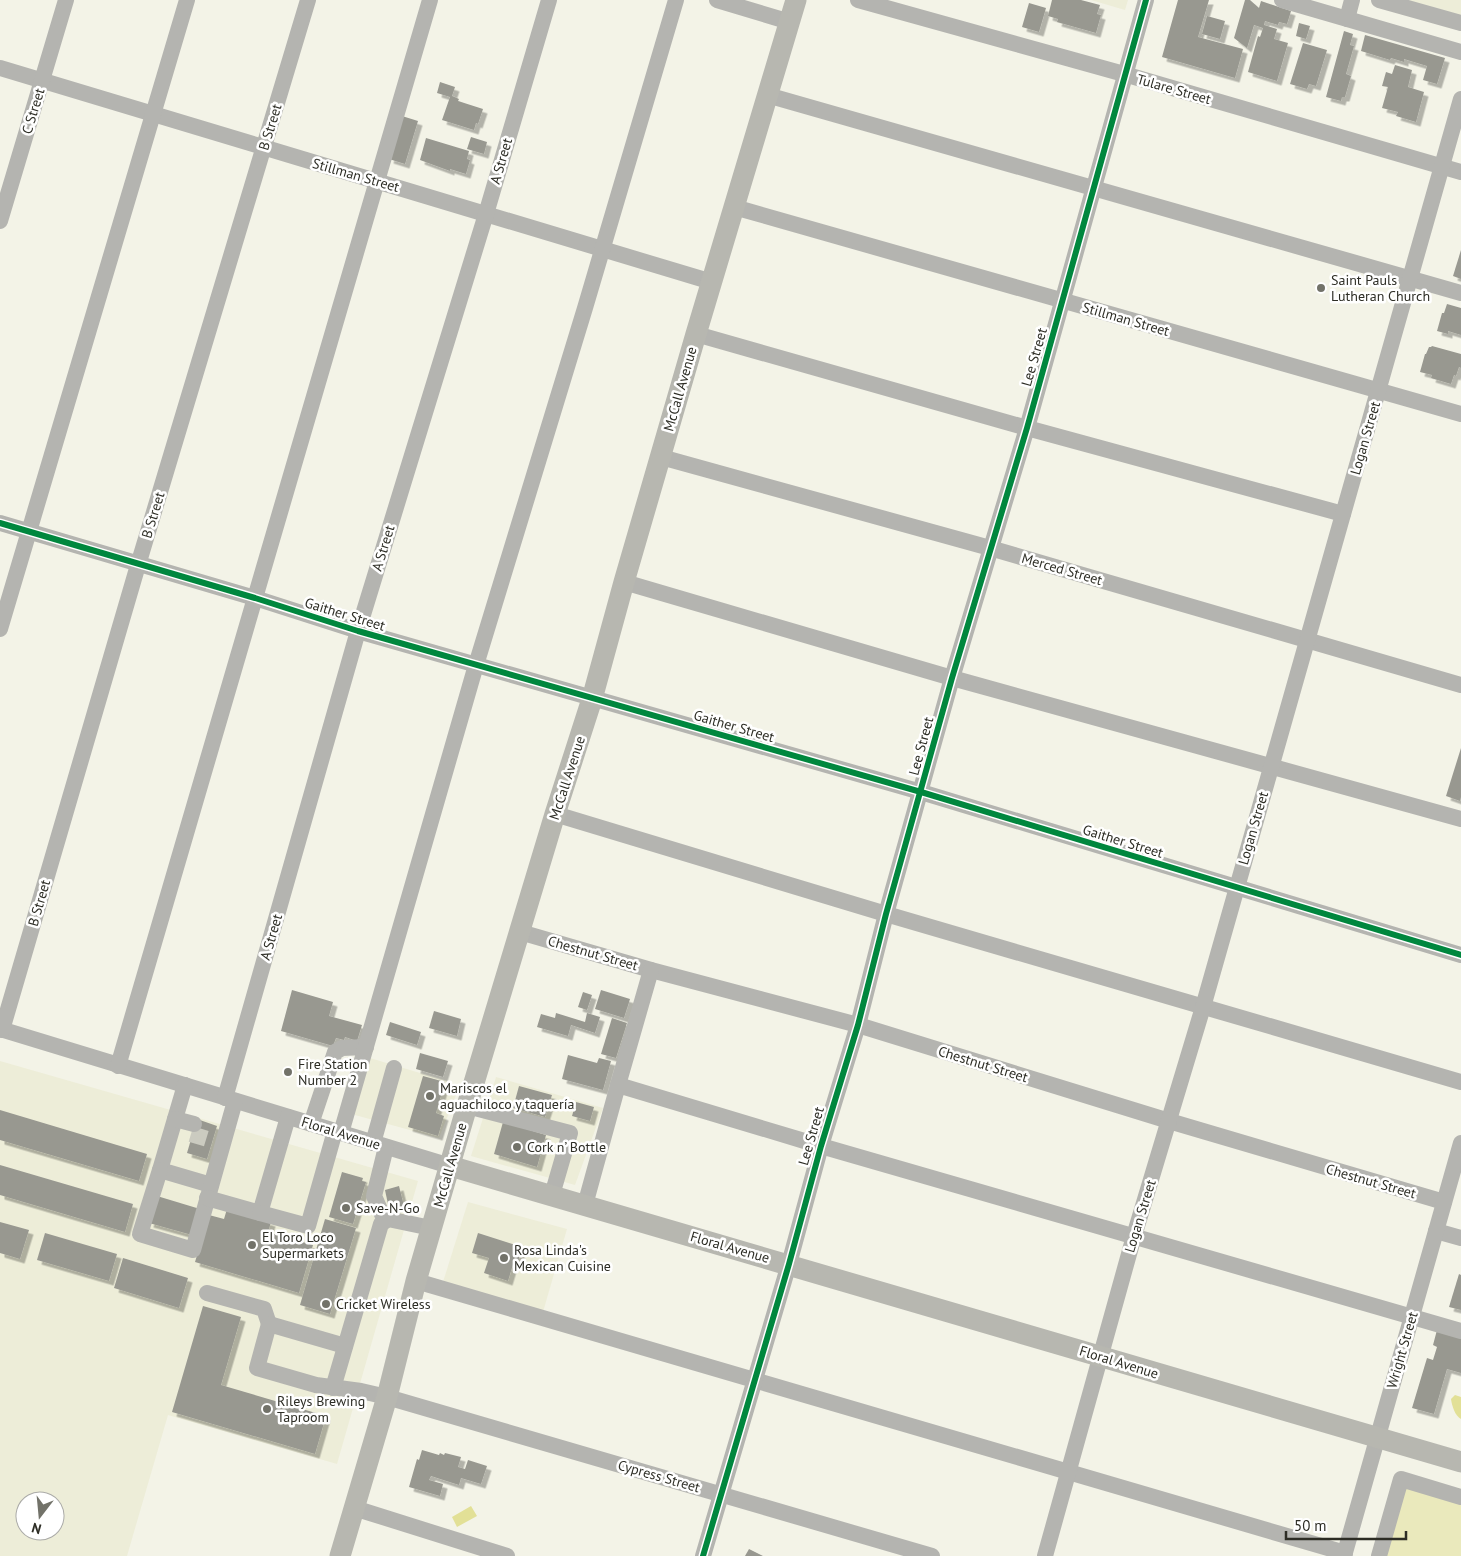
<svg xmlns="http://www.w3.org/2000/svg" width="1461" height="1556" font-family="'PT Sans',sans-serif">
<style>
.built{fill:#ededd8;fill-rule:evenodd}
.green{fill:#eae9bc}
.water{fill:#e2e096}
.building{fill:#989890;filter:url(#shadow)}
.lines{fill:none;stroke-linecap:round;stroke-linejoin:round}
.minor-tunnel{stroke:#cbcbc0;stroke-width:16;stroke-dasharray:16 8;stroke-linecap:butt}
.minor{stroke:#b4b4b0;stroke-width:16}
.major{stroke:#b7b7b0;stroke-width:21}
.cycleway-casing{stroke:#fff;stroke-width:9}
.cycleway{stroke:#00873e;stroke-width:6}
.poi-dot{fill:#727269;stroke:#fff;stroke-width:2}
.labels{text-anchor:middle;stroke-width:5;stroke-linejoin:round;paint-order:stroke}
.street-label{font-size:14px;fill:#2d2d25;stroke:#fff}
.poi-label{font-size:14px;fill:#2d2d25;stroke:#fff;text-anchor:start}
</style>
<defs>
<filter id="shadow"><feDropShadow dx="4.5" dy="4.5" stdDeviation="0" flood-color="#0004"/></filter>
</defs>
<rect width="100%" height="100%" fill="#f3f3e7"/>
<g class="built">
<polygon points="1091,0 1128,0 1125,10"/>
<polygon points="1390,0 1461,0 1461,20"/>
<polygon points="360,1055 460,1085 439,1138 344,1112"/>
<path d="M0 1061 418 1181 337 1464 168 1415 127 1556H0ZM25 1501H55V1531H25Z"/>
<polygon points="496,1077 603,1108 575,1185 471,1156"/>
<polygon points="468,1202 567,1229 543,1312 443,1282"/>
</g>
<polygon class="green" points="1398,1476 1461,1494 1461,1556 1374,1556"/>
<g class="water">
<path d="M1455 1395 1461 1397V1419C1455 1416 1452 1406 1451 1399Z"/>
<polygon points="471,1506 477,1516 457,1527 452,1517"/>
</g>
<g class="building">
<polygon points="1052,0 1081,0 1100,5 1097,14 1101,15 1096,33 1057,22 1058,19 1048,16"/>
<polygon points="1178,0 1209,0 1198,37 1243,49 1235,78 1162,57"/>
<polygon points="1245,0 1250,0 1259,8 1261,1 1291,11 1287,24 1279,22 1278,25 1265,21 1264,25 1277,29 1274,39 1288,43 1277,81 1248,72 1258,36 1260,37 1263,28 1254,25 1247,48 1234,38"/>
<polygon points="1029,3 1046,8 1039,32 1022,27"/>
<polygon points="1207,16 1225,21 1220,39 1202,34"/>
<polygon points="1299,23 1310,26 1306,39 1296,36"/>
<polygon points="1344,31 1353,34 1350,45 1354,46 1346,74 1351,76 1345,97 1342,97 1341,101 1326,97"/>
<polygon points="1365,35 1445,58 1437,84 1423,80 1427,66 1404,59 1404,62 1391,58 1390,60 1361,51"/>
<polygon points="1303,43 1327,50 1316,86 1309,84 1307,89 1290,84"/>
<polygon points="1395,65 1412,70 1408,87 1424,92 1416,122 1396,116 1398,112 1382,108 1388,87 1382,86 1386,72 1392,74"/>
<polygon points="440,82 455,87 452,96 459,99 458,101 483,109 478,124 476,123 474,130 442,120 450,97 437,93"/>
<polygon points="402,116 418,121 405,164 389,159"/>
<polygon points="471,137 487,142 484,154 467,149"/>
<polygon points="426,138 469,151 467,159 470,160 466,174 450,169 450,171 420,160"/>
<polygon points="1461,250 1461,279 1453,276"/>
<polygon points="1447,304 1461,308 1461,335 1448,331 1448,334 1437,331 1442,313 1444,313"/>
<polygon points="1432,346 1461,354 1461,368 1459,367 1456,376 1454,375 1451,384 1431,378 1432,375 1420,372 1425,354 1426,354 1429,347 1431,347"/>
<polygon points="1461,748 1461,797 1460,801 1446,796"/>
<polygon points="292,990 333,1002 329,1016 362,1025 357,1041 345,1037 344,1040 336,1038 333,1046 281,1031"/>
<polygon points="601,990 630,999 624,1018 595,1009"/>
<polygon points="583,992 592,995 587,1010 578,1007"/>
<polygon points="434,1011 461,1019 457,1036 429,1028"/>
<polygon points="556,1013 585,1022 587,1013 600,1017 595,1033 571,1025 568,1036 537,1027 541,1014 555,1018"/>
<polygon points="612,1018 627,1023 616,1058 601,1054"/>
<polygon points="390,1022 421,1032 417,1045 386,1035"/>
<polygon points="420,1053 448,1061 443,1077 416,1069"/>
<polygon points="568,1055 597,1063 599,1058 611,1061 603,1090 562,1079"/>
<polygon points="423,1076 445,1082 436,1113 444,1116 438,1136 408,1127"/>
<polygon points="519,1086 552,1095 545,1117 513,1108"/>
<polygon points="576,1102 594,1107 590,1121 572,1116"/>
<polygon points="0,1110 147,1154 139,1181 0,1140"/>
<polygon points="197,1119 217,1126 207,1159 187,1153"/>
<polygon points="503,1122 546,1135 537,1167 494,1154"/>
<polygon points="0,1165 133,1204 125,1232 0,1195"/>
<polygon points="342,1172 363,1178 362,1181 366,1182 353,1224 329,1217"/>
<polygon points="399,1186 404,1206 389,1209 385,1190"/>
<polygon points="157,1196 200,1209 192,1235 149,1223"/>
<polygon points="227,1209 271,1222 268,1232 313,1245 299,1293 195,1262 209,1215 224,1219"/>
<polygon points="325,1219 356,1228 330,1314 300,1305"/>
<polygon points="0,1222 29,1230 20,1259 0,1253"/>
<polygon points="45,1233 117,1254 109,1281 37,1260"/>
<polygon points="478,1233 522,1247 518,1262 514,1261 508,1281 484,1273 489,1258 472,1253"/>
<polygon points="123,1258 188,1278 179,1308 114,1288"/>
<polygon points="1459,1274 1461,1275 1461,1310 1449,1307"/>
<polygon points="203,1306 241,1317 221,1385 326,1416 315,1454 172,1412"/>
<polygon points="1437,1330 1461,1337 1461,1373 1447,1369 1434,1414 1412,1408 1427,1358 1433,1360 1437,1347 1433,1345"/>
<polygon points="422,1450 439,1455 440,1453 444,1455 445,1453 461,1457 458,1467 465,1469 468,1460 487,1466 481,1484 461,1478 459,1485 431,1476 429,1480 443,1484 440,1496 409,1487 417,1459 419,1460"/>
<polygon points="749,1549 763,1556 745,1556"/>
</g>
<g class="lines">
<polyline class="minor-tunnel" points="191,1134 214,1141"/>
<g class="minor">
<polyline points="717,0 790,22"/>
<polyline points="858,0 1124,74 1461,172"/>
<polyline points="1282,0 1461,52"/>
<polyline points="1379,0 1461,23"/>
<polyline points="1347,19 1352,0"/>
<polyline points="0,68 712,282"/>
<polyline points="767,95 1461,293"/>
<polyline points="734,207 1461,414"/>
<polyline points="0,221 66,0"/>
<polyline points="696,334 1027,428 1343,514"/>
<polyline points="661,457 990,548 1461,685"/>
<polyline points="0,523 255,598 358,631 921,792 1461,955"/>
<polyline points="624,582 952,678 1461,819"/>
<polyline points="0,629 187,0"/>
<polyline points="555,814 886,914 1461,1082"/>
<polyline points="520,932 651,970 858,1025 1169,1121 1444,1202"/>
<polyline points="0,1029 450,1166"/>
<polyline points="2,1030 138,565 308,0"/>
<polyline points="118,1066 430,0"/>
<polyline points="185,1085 160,1170 211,1185"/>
<polyline points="618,1085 651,970"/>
<polyline points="225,1098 358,631 486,214 549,0"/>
<polyline points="467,1106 570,1133 552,1195"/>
<polyline points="175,1119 194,1124"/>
<polyline points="311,1124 335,1052 342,1048 366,1047"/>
<polyline points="341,1133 476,665 585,308 676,0"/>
<polyline points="373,1143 394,1068"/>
<polyline points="160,1170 140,1234 193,1250 235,1101"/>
<polyline points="207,1198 260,1213 288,1117"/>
<polyline points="585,1205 618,1085 821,1146 1461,1331"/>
<polyline points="260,1213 308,1226 335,1131"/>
<polyline points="385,1221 374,1196 386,1147"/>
<polyline points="1436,1231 1461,1238"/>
<polyline points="416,1281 1345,1553"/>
<polyline points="207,1293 264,1309 269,1324"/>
<polyline points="345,1346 269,1324 257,1368 316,1385 361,1391 387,1397 932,1556"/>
<polyline points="333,1388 381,1224 388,1219 431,1228"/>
<polyline points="354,1508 507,1556"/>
<polyline points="703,1556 789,1264 821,1146 858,1025 886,914 952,678 1027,428 1146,0"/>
<polyline points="1045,1556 1134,1236 1203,1007 1461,99"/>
<polyline points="1344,1556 1461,1143"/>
<polyline points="1379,1556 1401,1479 1461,1497"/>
</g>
<g class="major">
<polyline points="450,1166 1461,1462"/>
<polyline points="340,1556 387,1397 416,1281 467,1106 555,814 592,699 624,582 696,334 796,0"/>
</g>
<g class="cycleway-casing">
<g id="cycleway">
<polyline points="0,523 255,598 358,631 921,792 1461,955"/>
<polyline points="703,1556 789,1264 821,1146 858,1025 886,914 952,678 1027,428 1146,0"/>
</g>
</g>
<use href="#cycleway" class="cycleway"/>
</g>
<g class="poi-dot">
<circle cx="1321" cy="288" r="5"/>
<circle cx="288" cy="1072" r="5"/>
<circle cx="430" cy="1096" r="5"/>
<circle cx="517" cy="1147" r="5"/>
<circle cx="346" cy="1208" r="5"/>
<circle cx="252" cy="1245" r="5"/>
<circle cx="504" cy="1258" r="5"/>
<circle cx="326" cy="1304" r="5"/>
<circle cx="267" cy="1409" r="5"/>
</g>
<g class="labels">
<g class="street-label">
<text transform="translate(1174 89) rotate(16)" y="5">Tulare Street</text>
<text transform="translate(33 111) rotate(-73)" y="5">C Street</text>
<text transform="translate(270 127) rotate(-73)" y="5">B Street</text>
<text transform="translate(501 161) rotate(-74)" y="5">A Street</text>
<text transform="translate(356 175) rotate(16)" y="5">Stillman Street</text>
<text transform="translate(1126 319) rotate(16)" y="5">Stillman Street</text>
<text transform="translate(1034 357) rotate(-74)" y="5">Lee Street</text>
<text transform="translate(680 389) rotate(-74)" y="5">McCall Avenue</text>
<text transform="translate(1365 438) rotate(-74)" y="5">Logan Street</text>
<text transform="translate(153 515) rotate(-73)" y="5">B Street</text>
<text transform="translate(383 548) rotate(-73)" y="5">A Street</text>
<text transform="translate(1062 569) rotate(16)" y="5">Merced Street</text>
<text transform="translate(345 614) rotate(17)" y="5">Gaither Street</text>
<text transform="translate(734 726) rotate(16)" y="5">Gaither Street</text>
<text transform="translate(921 746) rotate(-75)" y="5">Lee Street</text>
<text transform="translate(567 778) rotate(-72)" y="5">McCall Avenue</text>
<text transform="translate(1253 828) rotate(-74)" y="5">Logan Street</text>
<text transform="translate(1123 841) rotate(17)" y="5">Gaither Street</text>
<text transform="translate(39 903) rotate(-74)" y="5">B Street</text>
<text transform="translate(271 937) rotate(-74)" y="5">A Street</text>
<text transform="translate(593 953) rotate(16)" y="5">Chestnut Street</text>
<text transform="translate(983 1064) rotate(17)" y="5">Chestnut Street</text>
<text transform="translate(341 1133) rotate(17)" y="5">Floral Avenue</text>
<text transform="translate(811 1136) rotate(-74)" y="5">Lee Street</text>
<text transform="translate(450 1165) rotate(-74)" y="5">McCall Avenue</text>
<text transform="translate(1371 1181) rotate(16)" y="5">Chestnut Street</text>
<text transform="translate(1140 1216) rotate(-73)" y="5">Logan Street</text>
<text transform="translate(730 1247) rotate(16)" y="5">Floral Avenue</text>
<text transform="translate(1402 1350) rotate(-74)" y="5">Wright Street</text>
<text transform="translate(1119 1362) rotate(17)" y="5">Floral Avenue</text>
<text transform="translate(659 1476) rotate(16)" y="5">Cypress Street</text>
</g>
<g class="poi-label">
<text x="1331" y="285">Saint Pauls<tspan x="1331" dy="16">Lutheran Church</tspan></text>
<text x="298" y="1069">Fire Station<tspan x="298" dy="16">Number 2</tspan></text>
<text x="440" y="1093">Mariscos el<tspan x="440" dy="16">aguachiloco y taquería</tspan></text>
<text x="527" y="1152">Cork n’ Bottle</text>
<text x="356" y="1213">Save-N-Go</text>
<text x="262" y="1242">El Toro Loco<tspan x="262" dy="16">Supermarkets</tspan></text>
<text x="514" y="1255">Rosa Linda's<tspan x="514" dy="16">Mexican Cuisine</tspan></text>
<text x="336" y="1309">Cricket Wireless</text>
<text x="277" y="1406">Rileys Brewing<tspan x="277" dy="16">Taproom</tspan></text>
</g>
</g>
<g transform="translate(40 1516) rotate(196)"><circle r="24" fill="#ffffff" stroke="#ababa8"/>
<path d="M0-4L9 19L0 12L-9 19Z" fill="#727269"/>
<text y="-8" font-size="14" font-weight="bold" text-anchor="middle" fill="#2d2d25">N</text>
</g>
<path d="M1286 1531v8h120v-8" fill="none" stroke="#2d2d25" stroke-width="2.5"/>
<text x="1294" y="1531" font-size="15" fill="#2d2d25" stroke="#ffffff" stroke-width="4" paint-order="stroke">50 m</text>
</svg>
